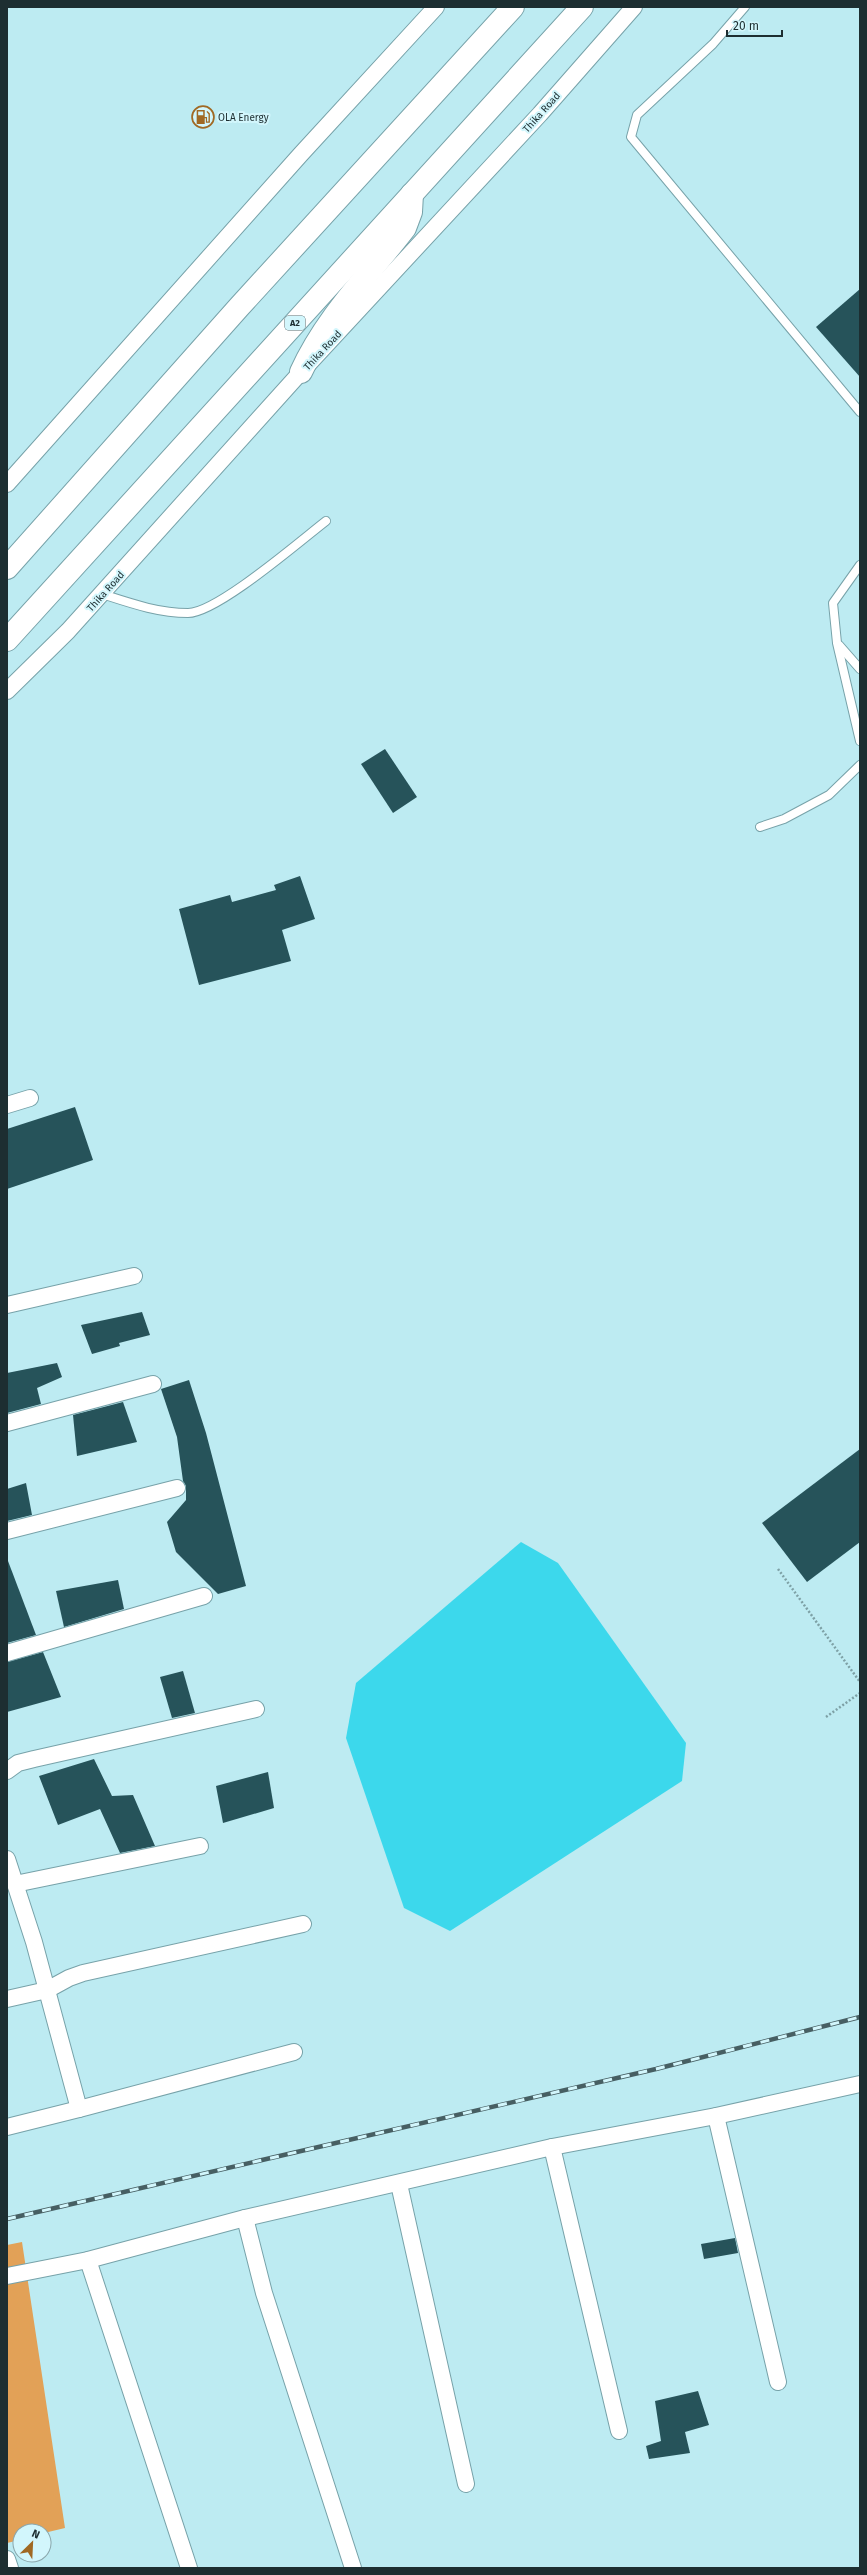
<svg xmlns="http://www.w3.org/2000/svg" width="867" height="2575" font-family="'Fira Sans',sans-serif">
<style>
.green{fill:#e2a157}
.water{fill:#3cd8ec}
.building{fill:#26535a}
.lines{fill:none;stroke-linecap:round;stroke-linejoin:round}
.lane-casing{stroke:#77a2a9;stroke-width:10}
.street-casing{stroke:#77a2a9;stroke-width:18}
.highway-casing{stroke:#77a2a9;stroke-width:24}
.path{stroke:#7ea1a6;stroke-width:2.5;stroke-dasharray:2 2;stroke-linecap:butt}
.lane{stroke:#fff;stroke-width:8}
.street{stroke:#fff;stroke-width:16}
.highway{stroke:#fff;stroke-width:22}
.rail-casing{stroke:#475f63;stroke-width:4.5}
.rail{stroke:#d2f6fc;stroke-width:3;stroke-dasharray:9;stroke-linecap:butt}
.labels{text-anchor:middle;stroke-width:4;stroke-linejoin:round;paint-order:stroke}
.shield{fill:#d2f6fc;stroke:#536a6e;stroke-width:1}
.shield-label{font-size:9px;font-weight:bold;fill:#1d2e31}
.street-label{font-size:10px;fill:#1d2e31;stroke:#d2f6fc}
.poi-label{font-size:10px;fill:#1d2e31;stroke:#d2f6fc;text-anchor:start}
</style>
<rect width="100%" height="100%" fill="#bdebf2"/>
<polygon class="green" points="22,2242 65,2528 44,2533 44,2531 20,2531 20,2540 7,2543 7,2245"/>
<polygon class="water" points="521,1542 558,1563 686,1743 682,1781 450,1931 404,1908 346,1738 356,1683"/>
<g class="building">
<polygon points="860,289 860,377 816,327"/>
<polygon points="385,749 417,797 393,813 361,764"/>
<polygon points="300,876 315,919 282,930 291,961 199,985 179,909 230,895 232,902 276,890 274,885"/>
<polygon points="75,1107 93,1160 7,1189 7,1129"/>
<polygon points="142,1312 150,1335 119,1343 120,1346 92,1354 81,1325"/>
<polygon points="57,1363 62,1377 37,1388 41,1404 7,1413 7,1373"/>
<polygon points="189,1380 206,1433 246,1586 218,1594 176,1552 167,1522 186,1500 186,1486 183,1481 177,1437 161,1389"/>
<polygon points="123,1402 137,1442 77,1456 73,1415"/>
<polygon points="860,1449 860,1542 807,1582 762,1523"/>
<polygon points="26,1483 32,1515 7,1521 7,1489"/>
<polygon points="8,1561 36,1635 7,1643 7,1562"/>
<polygon points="118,1580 124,1609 64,1627 56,1591"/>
<polygon points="43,1652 61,1697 7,1712 7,1662"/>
<polygon points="183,1671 195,1713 172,1718 160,1677"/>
<polygon points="94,1759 112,1796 133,1795 155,1846 120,1853 100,1809 58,1825 39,1776"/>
<polygon points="268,1772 274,1808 223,1823 216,1786"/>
<polygon points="735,2238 738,2253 704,2259 701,2244"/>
<polygon points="698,2391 709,2425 685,2432 690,2453 649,2459 646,2446 661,2441 655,2401"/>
</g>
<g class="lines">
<g class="lane-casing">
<g id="lane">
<polyline points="745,7 713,44 637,115 631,137 860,412"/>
<polyline points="860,565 833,603 837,643 860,741"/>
<path d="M102 594C130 603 158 613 188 613 217 613 300 541 326 521"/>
<polyline points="839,645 860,669"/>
<polyline points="760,827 784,819 829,795 860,765"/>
</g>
</g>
<g class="street-casing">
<g id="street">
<polyline points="7,484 301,154 436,7"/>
<polyline points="7,691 68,631 301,372 540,114 634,7"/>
<polyline points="7,1105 30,1098"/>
<polyline points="7,1305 134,1276"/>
<polyline points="7,1423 153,1384"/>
<polyline points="7,1531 177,1488"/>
<polyline points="7,1653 204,1596"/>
<polyline points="7,1771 18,1763 34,1759 256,1709"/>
<polyline points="7,1859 34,1942 79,2109 7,2127"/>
<polyline points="15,1884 200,1846"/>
<polyline points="7,1999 47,1990 69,1978 83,1973 303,1924"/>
<polyline points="79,2109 294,2052"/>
<polyline points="716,2116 778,2382"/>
<polyline points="552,2147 619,2431"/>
<polyline points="399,2184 466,2484"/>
<polyline points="245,2218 264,2293 353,2568"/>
<polyline points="88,2260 189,2568"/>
<polyline points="7,2276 88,2260 245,2218 552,2147 716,2116 860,2084"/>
<polyline points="7,2559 10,2568"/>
</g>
</g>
<g class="highway-casing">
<g id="highway">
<path d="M301 372C326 317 369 275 405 228L411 212 412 194"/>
<polyline points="7,568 239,307 513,7"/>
<polyline points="7,640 582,7"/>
</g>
</g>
<g class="path">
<polyline points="778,1569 860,1682"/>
<polyline points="826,1717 860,1693"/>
</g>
<use href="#lane" class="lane"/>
<use href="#street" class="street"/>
<use href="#highway" class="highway"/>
<g class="rail-casing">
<polyline id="rail" points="7,2219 656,2069 860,2017"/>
</g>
<use href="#rail" class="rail"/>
</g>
<defs>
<g id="fuel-ring" transform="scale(1.15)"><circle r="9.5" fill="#d2f6fc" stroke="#a06924" stroke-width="1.5"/><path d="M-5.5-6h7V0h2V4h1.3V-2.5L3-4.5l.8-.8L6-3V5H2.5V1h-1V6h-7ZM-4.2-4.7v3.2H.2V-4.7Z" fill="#a06924"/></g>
</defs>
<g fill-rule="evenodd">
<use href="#fuel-ring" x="203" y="117"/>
</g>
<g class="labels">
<rect class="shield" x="285" y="316" width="20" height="14" rx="3"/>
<g class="shield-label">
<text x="295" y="326">A2</text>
</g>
<g class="street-label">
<text transform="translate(541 112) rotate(-48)" y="4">Thika Road</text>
<text transform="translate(322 350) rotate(-47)" y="4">Thika Road</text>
<text transform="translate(105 591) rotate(-48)" y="4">Thika Road</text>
</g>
<g class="poi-label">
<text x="218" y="121">OLA Energy</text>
</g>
</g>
<rect width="867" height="2575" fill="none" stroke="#1d2e31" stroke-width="16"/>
<g transform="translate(32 2543) rotate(24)"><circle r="19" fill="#d2f6fc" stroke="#8aa6ab"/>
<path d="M0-3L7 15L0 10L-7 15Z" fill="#a06924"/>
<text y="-6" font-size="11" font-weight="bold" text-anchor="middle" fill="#1d2e31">N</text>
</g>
<path d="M727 30v6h55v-6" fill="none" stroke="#1d2e31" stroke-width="2"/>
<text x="733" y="30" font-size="12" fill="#1d2e31" stroke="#d2f6fc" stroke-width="3" paint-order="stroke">20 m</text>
</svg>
